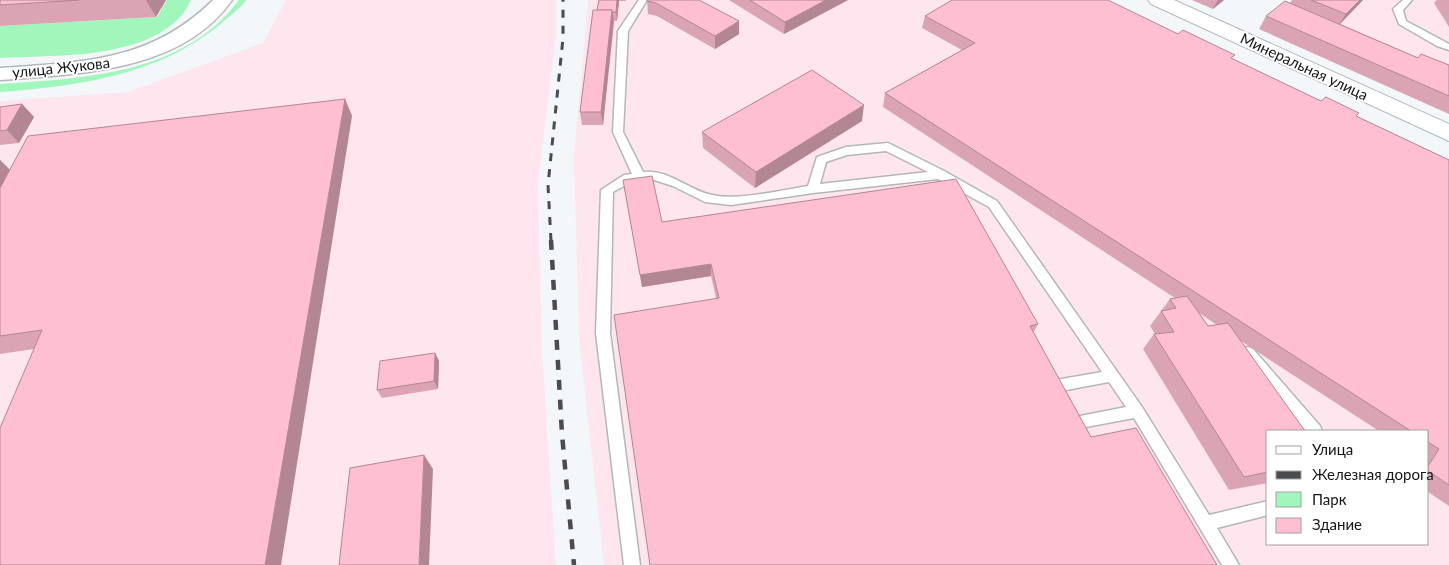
<svg xmlns="http://www.w3.org/2000/svg" width="1449" height="565" font-family="Lato,sans-serif">
<style>
.industrial{fill:#fee5ee}
.green{fill:#a1f6bc}
.lines{fill:none;stroke-linecap:round;stroke-linejoin:round}
.service-casing{stroke:#b3b7ba;stroke-width:3}
.minor-casing{stroke:#b3b7ba;stroke-width:3}
.tertiary-casing{stroke:#b3b7ba;stroke-width:2}
.service{fill:#fff;fill-rule:evenodd}
.minor{fill:#fff;fill-rule:evenodd}
.tertiary{fill:#fff;fill-rule:evenodd}
.rail-far1{stroke:#4b4c4f;stroke-width:3;stroke-dasharray:8 8;stroke-linecap:butt}
.rail{stroke:#4b4c4f;stroke-width:4.5;stroke-dasharray:10 10;stroke-linecap:butt}
.wall{fill:#dba4b5;fill-rule:evenodd}
.shaded-wall{fill:#b28693}
.building{fill:#ffbfd2;stroke:#b28693}
.labels{text-anchor:middle;stroke-width:4;stroke-linejoin:round;paint-order:stroke}
.far-street-label{font-size:15px;fill:#141517;stroke:#fff}
</style>
<rect width="100%" height="100%" fill="#f3f7fa"/>
<g class="industrial">
<polygon points="286,0 556,0 556,35 538,183 542,351 556,565 0,565 0,101 128,92 263,43"/>
<polygon points="588,0 972,0 971,56 1379,431 1268,431 1268,544 1428,544 1428,492 1449,506 1449,565 604,565 579,339 574,157"/>
<polygon points="1294,0 1449,0 1449,114 1259,29"/>
</g>
<g class="green">
<path d="M167 0H191C188 5 185 12 181 16 141 60 54 55 0 58V26L157 17Z"/>
<path d="M239 0H246C241 8 232 14 224 21 162 75 79 86 0 92V84C85 78 183 75 239 0Z"/>
</g>
<g class="lines">
<g class="service-casing">
<g id="service">
<path d="M639 0H647L628 31 623 132 643 172C669 169 688 190 712 195 737 201 782 190 808 186L817 157 846 147 888 143 944 171 997 201 1142 407 1209 515 1268 501V515L1217 528 1239 565H1222L1134 418 1070 430 1065 428 1063 424 1065 420 1070 418 1126 407 1109 382 1050 393 1045 391 1043 387 1045 383 1050 381 1102 372 989 207 938 179 813 193 731 205 705 202 673 186 651 179 631 182 613 192 610 333 640 565H624L596 333 601 190 624 175 632 174 613 132 618 31ZM886 151 928 172 820 184 826 162 847 155Z"/>
<polygon points="1403,0 1412,0 1403,10 1406,21 1449,44 1449,50 1437,46 1399,24 1393,9"/>
<polygon points="1248,347 1253,349 1320,426 1322,431 1306,431 1243,357 1241,353 1243,349"/>
</g>
</g>
<g class="minor-casing">
<path id="minor" d="M213 0H232C182 72 78 74 0 80V68C82 62 151 62 213 0Z"/>
</g>
<g class="tertiary-casing">
<polygon id="tertiary" points="1148,0 1174,0 1449,124 1449,141 1151,4"/>
</g>
<use href="#service" class="service"/>
<use href="#minor" class="minor"/>
<use href="#tertiary" class="tertiary"/>
<polyline class="rail-far1" points="551,241 548,185 563,38 563,0"/>
<polyline class="rail" points="551,240 562,434 574,565"/>
</g>
<g class="wall">
<polygon points="0,0 166,0 156,17 0,26"/>
<polygon points="599,0 626,0 626,1 619,1 617,21 613,21 603,125 582,125 580,112"/>
<polygon points="647,0 739,34 715,49 657,16 648,14"/>
<polygon points="729,0 848,0 784,34"/>
<polygon points="1192,0 1224,0 1213,9"/>
<polygon points="1292,0 1363,0 1340,24 1418,58 1449,65 1449,114 1259,29 1266,16 1290,3"/>
<polygon points="1437,0 1449,0 1449,27 1434,3"/>
<path d="M925 16 1178 34 1321 101 1359 113 1356 116 1449 160V506L1428 492V431H1379L1241 341 1268 431V483L1229 490 1143 349 1154 334H1155L1150 326 1170 299 1175 298 883 107 885 93 962 50 922 28ZM1199 313 1217 325 1208 326Z"/>
<polygon points="345,99 352,116 34,349 0,354 0,160 10,170"/>
<polygon points="22,104 34,117 19,143 0,145 0,107"/>
<polygon points="862,121 755,188 703,148 702,132"/>
<polygon points="623,180 662,222 1038,324 1033,333 1091,437 1217,565 716,298 711,276 642,287"/>
<polygon points="435,353 439,361 438,389 382,398 377,390"/>
</g>
<g class="shaded-wall">
<polygon points="146,0 166,0 156,17"/>
<polygon points="617,0 619,0 619,1 617,21 616,12"/>
<polygon points="826,0 848,0 784,34 785,22"/>
<polygon points="1218,0 1224,0 1213,9"/>
<polygon points="1360,0 1363,0 1337,27 1346,14"/>
<polygon points="612,10 614,22 603,125 601,112"/>
<polygon points="739,21 739,34 715,49 715,36"/>
<polygon points="345,99 352,116 281,565 265,565"/>
<polygon points="22,104 34,117 19,143 7,130"/>
<polygon points="864,105 862,121 755,188 756,172"/>
<polygon points="0,160 14,174 0,200"/>
<polygon points="711,264 711,276 642,287 640,275"/>
<polygon points="435,353 439,361 438,389 434,381"/>
<polygon points="424,455 433,469 429,565 419,565"/>
</g>
<g class="building">
<polygon points="0,0 79,0 0,5"/>
<polygon points="599,0 617,0 616,12 612,12 612,10 597,10"/>
<polygon points="647,0 699,0 739,21 715,36 656,3 647,1"/>
<polygon points="750,0 826,0 785,22"/>
<polygon points="952,0 1108,0 1178,34 1183,30 1235,55 1231,58 1321,101 1326,97 1359,113 1356,116 1449,160 1449,485 1428,471 1428,466 1439,449 1428,442 1428,431 1411,431 885,93 975,43 925,16"/>
<polygon points="1311,0 1360,0 1346,14"/>
<polygon points="1285,1 1418,58 1421,54 1449,65 1449,96 1266,16"/>
<polygon points="593,10 612,10 601,112 580,112"/>
<polygon points="812,70 864,105 756,172 702,132"/>
<polygon points="345,99 265,565 0,565 0,428 42,330 0,336 0,188 28,136"/>
<polygon points="22,104 7,130 0,131 0,107"/>
<polygon points="652,176 662,222 956,179 1038,324 1030,326 1091,437 1136,428 1217,565 650,565 614,315 719,298 711,264 640,275 623,180"/>
<polygon points="1187,296 1208,326 1228,323 1305,431 1268,431 1268,472 1244,477 1154,334 1174,332 1161,311 1176,308 1170,299"/>
<polygon points="435,353 434,381 377,390 380,361"/>
<polygon points="424,455 419,565 339,565 350,468"/>
</g>
<g class="labels">
<g class="far-street-label">
<text transform="translate(1304 67) rotate(25)" y="5">Минеральная улица</text>
<text transform="translate(61 68) rotate(-6)" y="5">улица Жукова</text>
</g>
</g>
<rect x="1266" y="430" width="162" height="115" fill="#ffffff" stroke="#a1a1a2"/>
<rect x="1276" y="446" width="25" height="8" fill="#ffffff" stroke="#a1a1a2"/>
<text x="1312" y="455" font-size="15" fill="#141517">Улица</text>
<rect x="1276" y="471" width="25" height="8" fill="#4b4c4f" stroke="#a1a1a2"/>
<text x="1312" y="480" font-size="15" fill="#141517">Железная дорога</text>
<rect x="1276" y="492" width="25" height="15" fill="#a1f6bc" stroke="#a1a1a2"/>
<text x="1312" y="505" font-size="15" fill="#141517">Парк</text>
<rect x="1276" y="518" width="25" height="15" fill="#ffbfd2" stroke="#a1a1a2"/>
<text x="1312" y="530" font-size="15" fill="#141517">Здание</text>
</svg>
